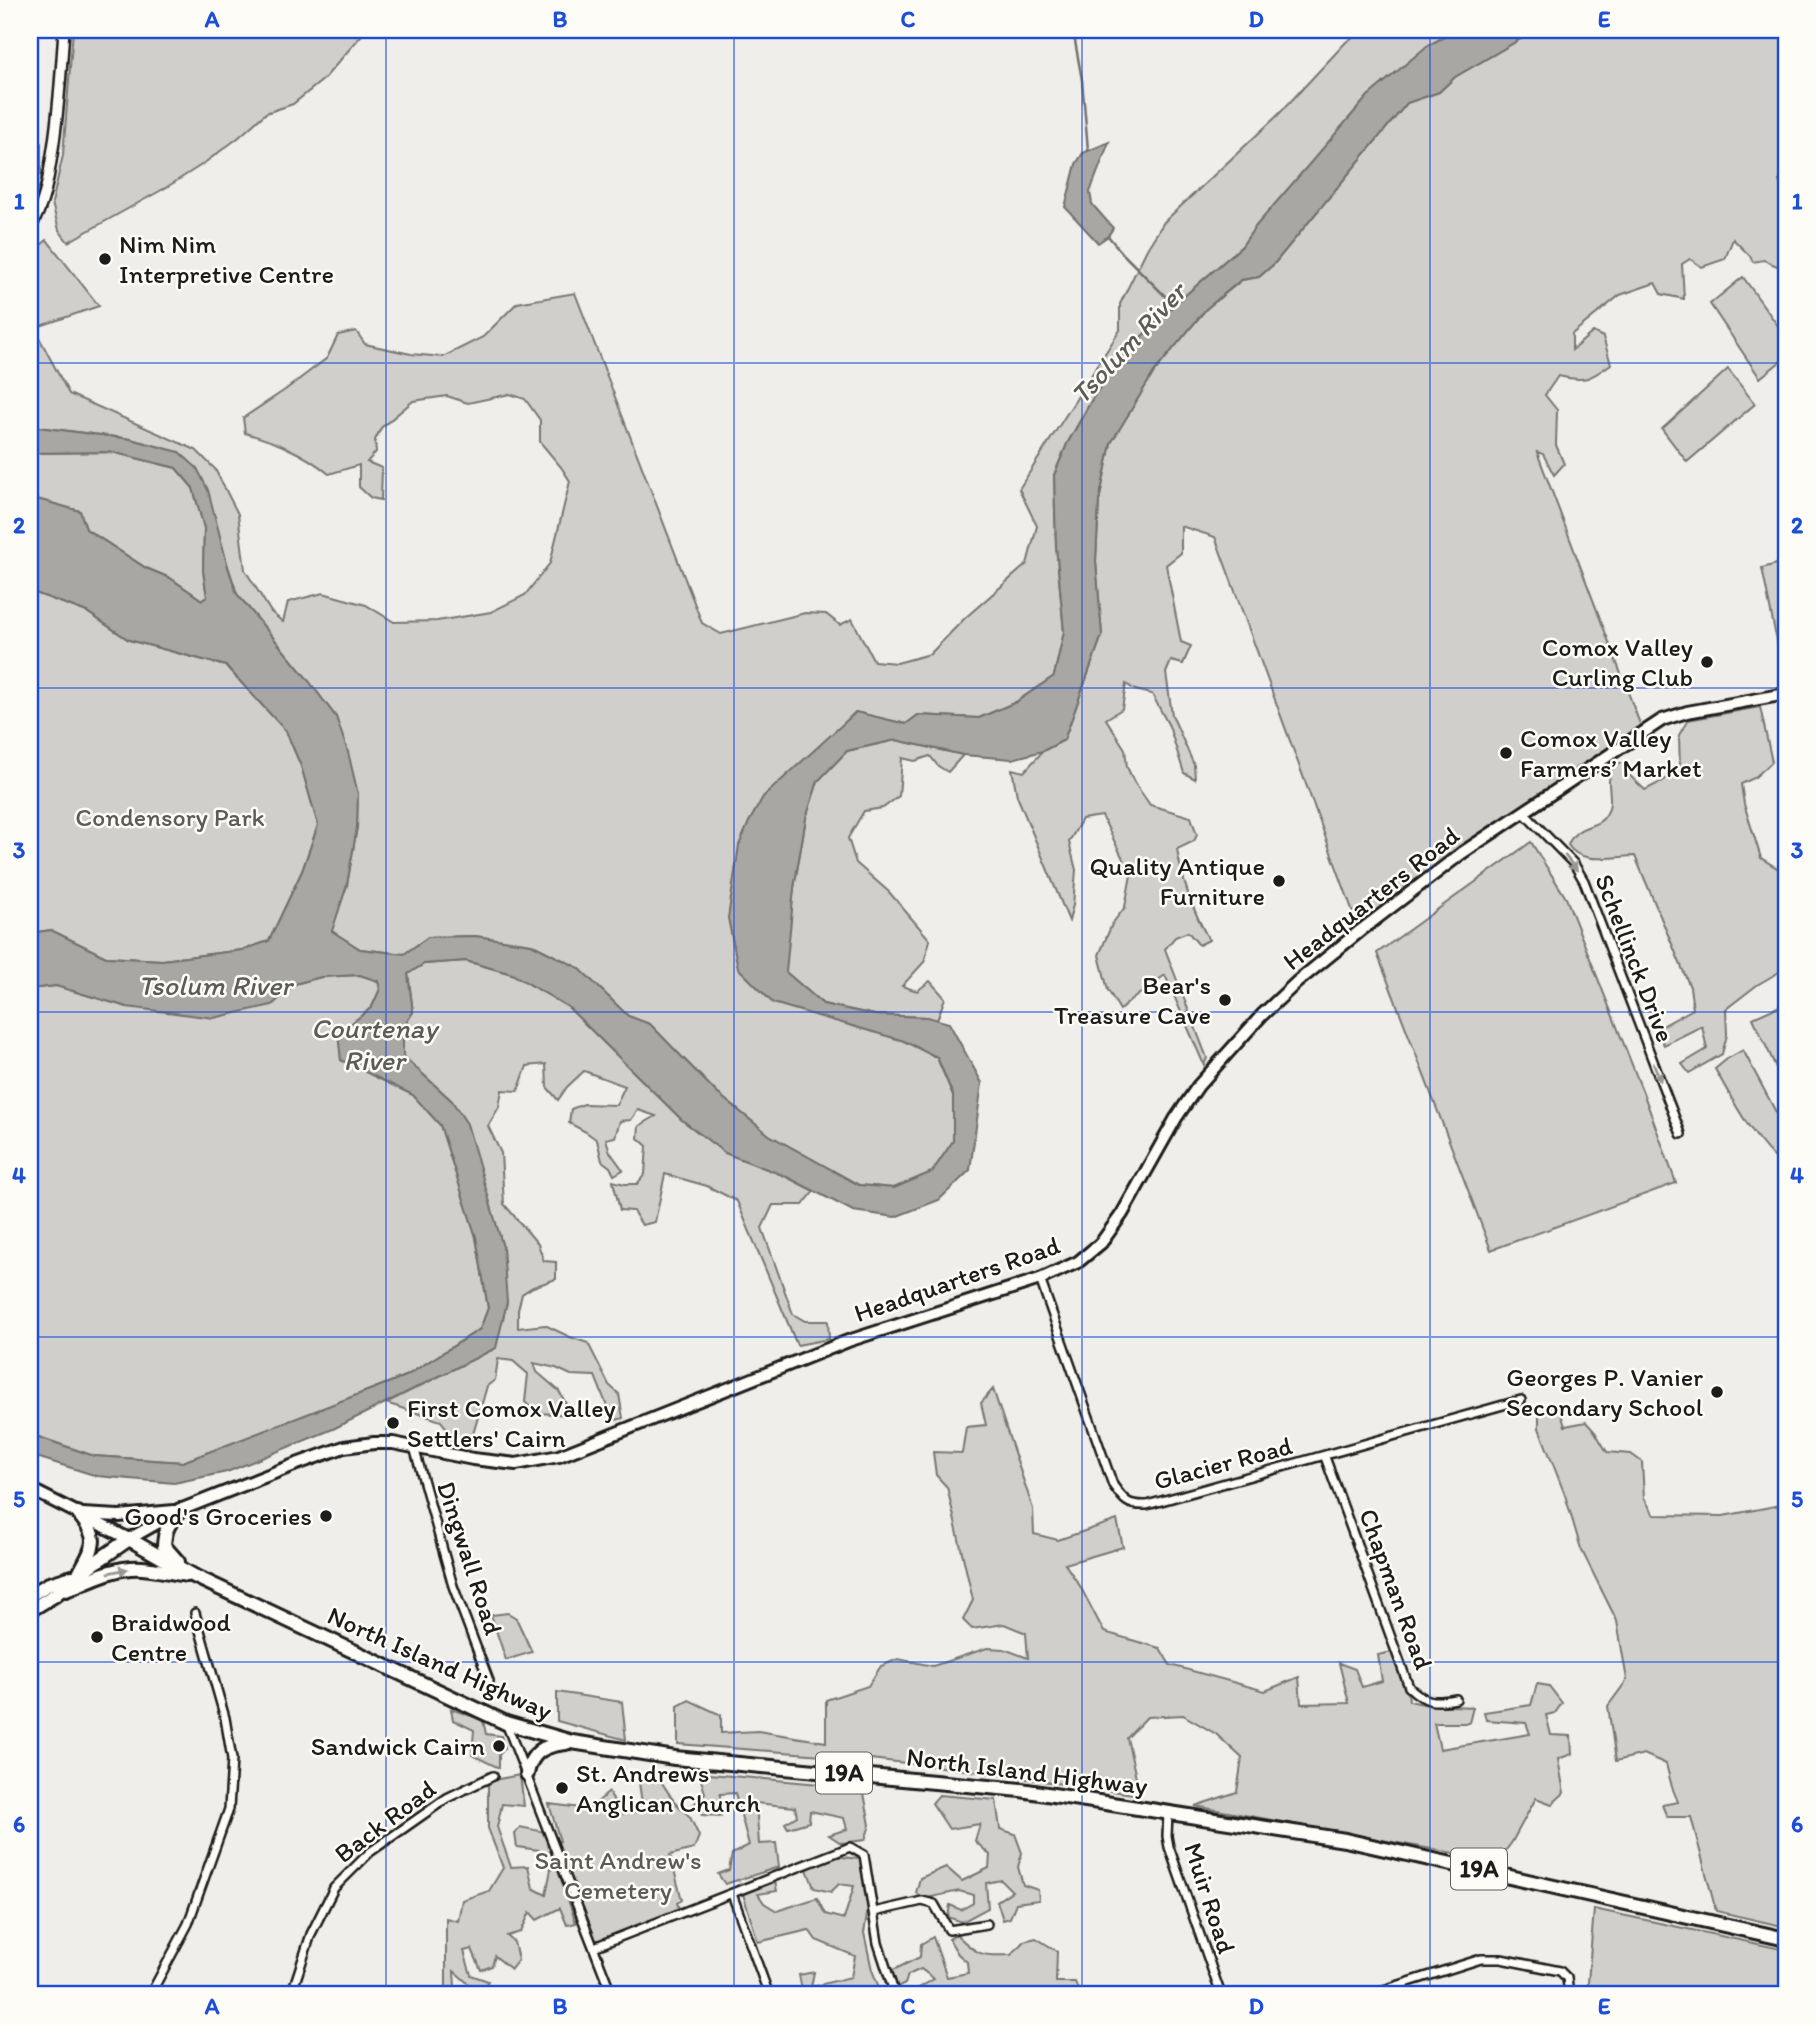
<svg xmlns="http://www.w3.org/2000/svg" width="1816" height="2025" font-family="Itim,sans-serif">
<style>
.green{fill:#d0cfcc;stroke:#767674;stroke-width:2}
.water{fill:#a8a7a3;stroke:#706f6d;stroke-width:2}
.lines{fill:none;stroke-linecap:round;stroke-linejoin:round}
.stream{stroke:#706f6d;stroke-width:2.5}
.minor-casing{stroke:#1c1c1c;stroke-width:12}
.tertiary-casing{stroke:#1c1c1c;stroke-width:14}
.secondary-casing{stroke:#1c1c1c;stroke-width:16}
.primary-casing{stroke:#1c1c1c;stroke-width:18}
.minor{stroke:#fdfcf7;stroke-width:7}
.tertiary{stroke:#fdfcf7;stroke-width:9}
.secondary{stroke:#fdfcf7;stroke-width:10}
.primary{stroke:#fdfcf7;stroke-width:12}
.oneway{fill:#989794}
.grid{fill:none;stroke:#1d4ed8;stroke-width:2;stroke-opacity:0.55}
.poi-dot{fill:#1c1c1c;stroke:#fdfcf7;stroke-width:2.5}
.labels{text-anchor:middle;stroke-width:5;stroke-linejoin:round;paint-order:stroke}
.shield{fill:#fdfcf7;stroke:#605f5e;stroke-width:2}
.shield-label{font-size:24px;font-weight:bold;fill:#1c1c1c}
.poi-label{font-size:26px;fill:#1c1c1c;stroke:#fdfcf7;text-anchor:end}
.park-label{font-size:26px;fill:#5b5b5a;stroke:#fdfcf7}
.street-label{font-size:26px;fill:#1c1c1c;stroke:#fdfcf7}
.water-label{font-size:28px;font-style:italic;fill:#5b5b59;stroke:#fdfcf7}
.neatline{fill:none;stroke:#1d4ed8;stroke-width:2.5}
.grid-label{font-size:23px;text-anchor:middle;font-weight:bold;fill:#1d4ed8}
</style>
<rect width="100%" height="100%" fill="#f0eeea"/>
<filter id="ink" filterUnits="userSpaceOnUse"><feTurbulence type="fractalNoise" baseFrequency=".0143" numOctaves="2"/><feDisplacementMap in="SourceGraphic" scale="14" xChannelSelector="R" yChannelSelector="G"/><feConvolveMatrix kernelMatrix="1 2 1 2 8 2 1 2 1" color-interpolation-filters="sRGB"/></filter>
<g filter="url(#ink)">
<g class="green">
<polygon points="73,30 366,30 324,79 293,104 266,113 238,138 203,164 167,187 68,242 59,230 52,203 63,155"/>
<path d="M1363 30H1457L1427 46 1255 227 1242 246 1174 305 1124 354 1094 396 1067 444 1054 475 1056 546 1064 632 1054 676 1016 702 979 718 918 715 906 724 855 712 749 822 739 968 904 1041 937 1058 953 1095V1141L932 1172 894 1188 859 1185 769 1135 717 1093 650 1024 628 1016 579 968 531 944 475 936 428 937 405 954 360 949 331 931 347 885 357 827 358 794 336 717 305 676 237 594 197 469 131 439 30 426V254L47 240 99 306 34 328 69 394 196 450 215 469 238 514 245 570 271 612 283 622 288 602 323 593 366 605 394 622 437 621 491 612 525 595 550 563 570 481 561 467 540 442V420L525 399 510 394 468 403 447 396 413 401 381 428 375 440 376 452 367 462 382 468 381 500 371 498 359 487V465L329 474C304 453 276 442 245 433L243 418 285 390 327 358 338 335 356 331 365 344 411 354 443 357 483 337 517 303 575 293 702 623 721 634 805 613 826 614 840 625 852 619 874 661 897 663 930 654 965 618 1027 564 1037 526 1019 489 1120 330V304L1147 249 1164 222 1278 115 1346 42Z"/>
<path d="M1536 30H1786V175L1779 181 1786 197V259L1785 257 1779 267 1764 260 1753 262 1750 256 1733 239 1725 259 1702 267 1690 259 1682 264 1684 299 1661 294 1655 283 1620 295 1572 334V350L1593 332 1603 337 1611 364C1589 380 1585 382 1558 376L1545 395 1557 410 1556 445 1564 464 1554 475 1543 454 1537 452 1643 732 1360 931 1215 537 1181 526V553L1166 565 1181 642 1191 646 1183 664 1171 661 1166 673 1172 715 1194 765 1195 779 1184 773 1169 726 1152 694 1135 690 1126 684 1122 709 1106 719 1125 749 1127 767 1134 782 1150 805 1191 817 1197 835 1194 841 1177 849C1182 881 1193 911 1209 940L1199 945 1188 932 1175 937 1165 949 1207 1058 1204 1065 1165 975 1130 1001 1120 1010 1108 990 1099 955 1112 924 1125 907 1131 875 1102 816 1082 819 1069 842 1076 870 1073 905 1069 921 1017 796 1012 769 1024 772 1043 751 1064 740 1102 635 1096 561 1099 501 1111 443 1154 372 1206 309 1242 280 1259 277 1274 264 1407 103 1439 92 1455 77Z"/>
<polygon points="30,137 41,143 41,182 30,211"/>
<polygon points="1743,277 1786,337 1786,357 1760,378 1710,304"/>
<polygon points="1728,369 1755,404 1687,462 1662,429"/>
<polygon points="112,452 176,468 193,488 204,528 203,571 207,597 202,600 170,578 146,568 86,529 80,511 30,497 30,453"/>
<polygon points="1786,548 1786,666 1782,667 1762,568 1784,562 1783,549"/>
<polygon points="30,591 87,612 129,640 226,666 286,731 301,766 318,825 302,871 269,941 242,950 162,960 106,957 51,930 30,933"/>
<path d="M1760 707 1772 762 1754 778 1741 784 1744 804 1761 858 1780 870 1786 896V968L1757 985 1726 1009 1727 1035 1722 1054 1689 1073 1682 1064 1707 1049 1702 1026 1664 1045 1657 1029 1693 1009 1690 987 1635 856C1613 856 1581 866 1568 845 1577 822 1597 830 1606 815 1613 804 1609 794 1609 782 1609 776 1611 771 1613 765L1618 763H1624L1628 774 1645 790 1663 781 1680 769 1679 735 1688 720Z"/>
<polygon points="896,740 963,755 948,772 938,766 930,756 915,761 902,758 899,796 883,808 864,811 848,838 856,863 889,892 930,940 924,962 902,986 917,991 930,981 945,998 937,1020 927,1017 875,1015 823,1004 785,972 794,888 806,818 818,781 847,751"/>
<polygon points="1531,842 1566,898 1644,1095 1676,1183 1491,1250 1377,953"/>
<polygon points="466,961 512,974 568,1007 682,1120 726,1153 785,1176 814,1191 803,1205 773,1205 762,1228 793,1314 805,1321 828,1321 829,1339 797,1345 737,1201 707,1186 665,1174 655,1222 642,1225 633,1211 620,1210 613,1181 625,1184 637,1184 645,1174 647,1146 638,1138 639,1126 656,1116 638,1110 631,1120 620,1121 615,1137 606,1139 610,1152 623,1170 614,1175 610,1167 602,1161 597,1140 586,1132 569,1123 571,1109 584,1104 616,1105 625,1086 584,1071 567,1087 558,1100 547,1087 546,1064 527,1066 518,1091 502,1090 499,1107 488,1126 501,1153 504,1204 538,1244 544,1261 556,1262 556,1279 533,1287 522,1294 518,1310 518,1328 545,1325 570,1337 588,1343 609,1385 619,1394 623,1418 613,1421 595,1376 571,1375 556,1368 534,1363 537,1372 559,1391 572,1415 536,1413 525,1402 528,1374 513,1361 498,1359 495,1380 487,1386 469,1448 442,1442 447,1429 441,1421 386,1403 495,1348 507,1302 452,1101 403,1056 403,1028 413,1012 408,973 424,964"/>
<polygon points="360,975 378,981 380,989 372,1007 339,1034 341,1060 413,1095 440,1125 476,1237 488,1308 480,1329 406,1376 183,1462 94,1456 30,1434 30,989 56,986 127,1007 272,1005 295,984 321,977"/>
<polygon points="1786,1003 1786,1089 1753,1018"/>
<path d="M1743 1050 1777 1114 1786 1127V1168C1754 1142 1735 1104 1715 1069L1727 1059Z"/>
<polygon points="993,1389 1033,1509 1034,1534 1058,1540 1117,1520 1123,1547 1065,1564 1080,1586 1104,1632 1160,1648 1170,1665 1265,1691 1299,1677 1301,1704 1349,1703 1339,1663 1355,1669 1362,1687 1382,1681 1378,1655 1392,1652 1407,1683 1409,1701 1428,1705 1473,1707 1469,1723 1434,1723 1440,1749 1530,1734 1526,1723 1486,1720 1484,1712 1531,1705 1537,1684 1549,1686 1562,1703 1555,1713 1546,1715 1551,1735 1571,1736 1572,1754 1558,1759 1564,1793 1552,1804 1536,1798 1512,1842 1498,1861 1195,1806 1237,1792 1242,1758 1216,1734 1183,1715 1147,1717 1127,1738 1140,1795 950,1768 861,1758 678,1744 678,1706 689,1700 721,1715 721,1733 758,1731 826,1742 826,1700 868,1686 881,1666 898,1659 933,1666 987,1648 1004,1649 1028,1658 1026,1633 1004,1624 972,1629 963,1620 973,1600 947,1487 936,1475 933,1452 962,1453 966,1427 986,1425 981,1403"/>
<polygon points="1539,1407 1559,1408 1565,1426 1586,1422 1595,1432 1607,1452 1631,1454 1642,1462 1644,1498 1654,1515 1723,1516 1786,1504 1786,1927 1716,1911 1691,1817 1667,1817 1662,1805 1678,1802 1672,1787 1666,1764 1644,1754 1616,1761 1608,1706 1627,1680 1617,1621 1581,1549 1565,1495 1539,1428"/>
<polygon points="508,1613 516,1618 532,1652 506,1660 491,1615"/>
<polygon points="557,1692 622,1702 626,1740 557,1721"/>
<polygon points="451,1709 483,1720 486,1734 501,1736 505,1748 499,1755 499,1768 472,1755 474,1730 453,1720"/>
<polygon points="699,1773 863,1788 870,1825 865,1840 841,1843 829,1835 847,1829 844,1818 810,1811 809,1822 788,1828 785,1823 797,1816 795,1807 756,1803 759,1844 776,1843 779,1867 725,1884 718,1874 729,1870 732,1854 749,1845 735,1793 720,1794 721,1816 702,1815 693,1805 705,1793"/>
<polygon points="520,1775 524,1806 502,1804 497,1827 511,1867 528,1866 533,1888 546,1895 551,1869 539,1850 517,1847 515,1834 520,1827 545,1832 576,1923 567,1925 560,1908 537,1920 530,1912 521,1932 507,1936 514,1942 518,1960 511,1969 495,1956 492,1966 481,1970 472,1949 464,1951 471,1975 488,1981 480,1994 454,1971 455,1987 446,1988 446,1918 458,1921 462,1900 489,1891 503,1868 488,1828 488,1781"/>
<polygon points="638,1775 660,1780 674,1801 690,1817 699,1836 694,1849 670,1855 682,1900 677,1903 681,1914 594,1947 554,1843 560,1841 549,1804 589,1809 609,1792 620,1814 643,1811"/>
<polygon points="939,1795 996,1800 1000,1829 1015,1834 1022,1853 1018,1867 1023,1885 1038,1890 1039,1900 1016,1903 1010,1918 1003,1920 997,1901 1012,1891 1001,1880 986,1883 988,1908 962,1922 948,1917 950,1905 961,1910 973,1903 973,1895 959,1891 923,1899 916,1893 920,1878 946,1867 962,1881 989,1868 990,1855 975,1841 980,1824 949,1829 932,1803"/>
<polygon points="835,1856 866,1860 868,1909 864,1933 872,1970 882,1995 838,1995 837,1992 826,1995 788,1995 802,1990 799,1975 814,1972 811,1987 851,1977 855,1956 816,1940 809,1930 758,1942 743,1894 775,1881 777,1891 758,1894 764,1903 777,1911 817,1898 825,1914 844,1919 854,1886 839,1884 831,1892 814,1888 807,1869"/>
<polygon points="1594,1909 1786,1950 1786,1995 1587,1995"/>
<path d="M956 1934C978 1956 981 1956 1011 1955L1024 1941 1036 1938 1057 1951 1056 1982H1075L1080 1995H907L934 1979 921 1969 908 1975 905 1984 897 1988 889 1972 920 1957 921 1944 933 1937 947 1977 968 1973 967 1962 958 1954 949 1939Z"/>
</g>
<g class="water">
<polygon points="1457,30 1536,30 1455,77 1439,92 1407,103 1274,264 1259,277 1241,280 1206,309 1154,372 1111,443 1099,501 1096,561 1102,635 1064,740 1043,751 1012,759 963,755 896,740 847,751 818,781 806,818 794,888 786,972 823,1004 875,1015 927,1017 949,1023 982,1083 970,1170 939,1200 895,1217 853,1211 785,1176 725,1153 682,1120 568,1007 512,974 466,961 424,964 408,974 413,1012 403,1028 403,1056 452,1101 467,1124 503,1247 507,1302 496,1348 333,1429 227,1472 174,1483 97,1476 30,1455 30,1434 94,1456 183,1462 406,1376 480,1329 488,1308 476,1237 440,1125 413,1095 341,1060 338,1034 372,1007 380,989 378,981 360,975 321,977 295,984 272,1005 214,1018 127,1007 56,986 30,989 30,933 51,930 106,957 162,960 242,950 269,941 302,871 318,825 301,766 286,731 226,666 129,640 87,612 30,591 30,497 80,511 86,529 146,568 170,578 202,600 207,597 203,571 204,528 193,488 176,468 112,452 30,453 30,426 131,439 179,452 197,468 208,490 228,567 237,594 305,676 336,717 348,752 358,794 357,827 347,885 332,931 360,949 404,954 428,937 475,936 531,944 579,968 628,1016 650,1024 717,1093 769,1135 859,1185 894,1188 932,1172 953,1141 953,1095 937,1057 904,1041 773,1003 738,968 728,918 739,845 749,822 763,797 856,712 906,724 918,715 979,718 1016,702 1054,676 1064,632 1056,546 1054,475 1067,444 1094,396 1124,354 1174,305 1242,246 1255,227 1368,96 1427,46"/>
<polygon points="1109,142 1090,192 1092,204 1113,228 1108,236 1098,243 1065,207 1076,164 1083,153"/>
</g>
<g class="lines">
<g class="stream">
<polyline points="1073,30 1082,80 1088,150"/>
<polyline points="1108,236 1124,255 1174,305"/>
</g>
<g class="minor-casing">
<g id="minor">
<polyline points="1524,813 1574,864 1584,881 1681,1134"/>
<path d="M1040 1279 1113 1485C1124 1501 1128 1506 1147 1505L1521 1400"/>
<polyline points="414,1447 453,1586 489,1681"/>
<path d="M1325 1457 1409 1687C1426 1703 1434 1703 1456 1699"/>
<polyline points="506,1723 612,1995"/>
<polyline points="30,1797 33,1796"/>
<polyline points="1168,1812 1167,1836 1169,1847 1221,1995"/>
<polyline points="732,1894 769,1995"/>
<polyline points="874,1912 922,1901 934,1904 949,1930 987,1924"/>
<polyline points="594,1947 850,1847 864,1855 878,1943 895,1995"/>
<polyline points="150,1995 188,1924 229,1809 232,1759 225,1718 195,1613"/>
<polyline points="291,1995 311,1934 334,1888 370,1852 447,1798 493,1776"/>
<polyline points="1368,1995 1481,1959 1501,1959 1560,1971 1567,1978 1569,1995"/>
</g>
</g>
<g class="tertiary-casing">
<path id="tertiary" d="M30 228C44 206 48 181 52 155 59 114 61 72 64 30"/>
</g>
<g class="secondary-casing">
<g id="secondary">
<polyline points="30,1489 129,1539 180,1510 294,1465 344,1447 374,1443 393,1443 473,1459 516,1464 559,1456 848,1341 1040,1279 1078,1262 1101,1243 1122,1214 1176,1118 1198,1086 1262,1015 1297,982 1360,931 1462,853 1662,720 1687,712 1786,694"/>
<polyline points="82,1514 119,1516 174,1511"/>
</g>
</g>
<g class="primary-casing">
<g id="primary">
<path d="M78 1513C100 1539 95 1544 80 1572"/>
<path d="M178 1562 164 1546C165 1527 169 1524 180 1510"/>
<path d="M66 1590C90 1580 115 1566 142 1568 157 1569 172 1573 187 1575"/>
<polyline points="30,1595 49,1584 72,1577"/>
<polyline points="30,1610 55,1595 79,1574 129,1539 194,1576 506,1723 572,1742 675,1758 1021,1790 1345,1840 1786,1939"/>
<path d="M527 1774C531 1752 544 1745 566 1743"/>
</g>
</g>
<use href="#minor" class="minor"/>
<use href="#tertiary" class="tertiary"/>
<use href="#secondary" class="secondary"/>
<use href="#primary" class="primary"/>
</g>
<defs><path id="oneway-solid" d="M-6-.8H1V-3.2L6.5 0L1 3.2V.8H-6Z" transform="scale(1.75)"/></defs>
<g class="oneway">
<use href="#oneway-solid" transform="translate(1571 863) rotate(51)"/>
<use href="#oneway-solid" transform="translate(1657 1072) rotate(69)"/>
<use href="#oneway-solid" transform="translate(118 1571) rotate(-12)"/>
</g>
</g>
<path class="grid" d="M386 30V1995M734 30V1995M1082 30V1995M1430 30V1995M30 363H1786M30 688H1786M30 1012H1786M30 1337H1786M30 1662H1786"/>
<g class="poi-dot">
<circle cx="105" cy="259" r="7"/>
<circle cx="1707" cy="662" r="7"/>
<circle cx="1506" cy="753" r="7"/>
<circle cx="1279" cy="881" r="7"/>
<circle cx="1225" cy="1000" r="7"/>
<circle cx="1717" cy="1392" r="7"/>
<circle cx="393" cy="1423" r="7"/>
<circle cx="326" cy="1516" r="7"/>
<circle cx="97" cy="1637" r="7"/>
<circle cx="499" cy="1746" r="7"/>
<circle cx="562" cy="1788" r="7"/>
</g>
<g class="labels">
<g class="shield">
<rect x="816" y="1752.5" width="56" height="41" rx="5"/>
<rect x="1451" y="1848.5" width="56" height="41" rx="5"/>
</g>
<g class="shield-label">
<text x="844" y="1781">19A</text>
<text x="1479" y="1877">19A</text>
</g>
<g class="poi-label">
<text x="119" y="253" text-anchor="start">Nim Nim<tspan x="119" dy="30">Interpretive Centre</tspan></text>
<text x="1693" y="656">Comox Valley<tspan x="1693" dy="30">Curling Club</tspan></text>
<text x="1520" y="747" text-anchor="start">Comox Valley<tspan x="1520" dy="30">Farmers’ Market</tspan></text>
<text x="1265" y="875">Quality Antique<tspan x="1265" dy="30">Furniture</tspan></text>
<text x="1211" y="994">Bear's<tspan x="1211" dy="30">Treasure Cave</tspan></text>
<text x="1703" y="1386">Georges P. Vanier<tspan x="1703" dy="30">Secondary School</tspan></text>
<text x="407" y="1417" text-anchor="start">First Comox Valley<tspan x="407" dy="30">Settlers' Cairn</tspan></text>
<text x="312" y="1525">Good's Groceries</text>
<text x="111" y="1631" text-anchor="start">Braidwood<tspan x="111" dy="30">Centre</tspan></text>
<text x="485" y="1755">Sandwick Cairn</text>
<text x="576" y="1782" text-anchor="start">St. Andrews<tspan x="576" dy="30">Anglican Church</tspan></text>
</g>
<g class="park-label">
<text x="170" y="826">Condensory Park</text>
<text x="618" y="1869">Saint Andrew's<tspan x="618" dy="30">Cemetery</tspan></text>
</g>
<g class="street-label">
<text transform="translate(1371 898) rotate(-38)" y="9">Headquarters Road</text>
<text transform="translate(1635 958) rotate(69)" y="9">Schellinck Drive</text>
<text transform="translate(957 1279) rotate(-19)" y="9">Headquarters Road</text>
<text transform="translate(1223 1463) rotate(-15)" y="9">Glacier Road</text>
<text transform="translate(470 1558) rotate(72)" y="9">Dingwall Road</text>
<text transform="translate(1396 1589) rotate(70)" y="9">Chapman Road</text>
<text transform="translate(440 1663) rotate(24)" y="9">North Island Highway</text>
<text transform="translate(1027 1771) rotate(7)" y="9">North Island Highway</text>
<text transform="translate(385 1821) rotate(-37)" y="9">Back Road</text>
<text transform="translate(1210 1898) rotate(72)" y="9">Muir Road</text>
</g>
<g class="water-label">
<text transform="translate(1128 343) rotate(-47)" y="10">Tsolum River</text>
<text x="215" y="995">Tsolum River</text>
<text x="374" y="1038">Courtenay<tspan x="374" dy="32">River</tspan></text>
</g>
</g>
<rect width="1816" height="2025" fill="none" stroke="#fdfcf7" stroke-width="77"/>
<rect x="38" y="38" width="1740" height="1948" class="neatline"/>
<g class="grid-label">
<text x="212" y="27">A</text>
<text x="560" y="27">B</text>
<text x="908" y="27">C</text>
<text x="1256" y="27">D</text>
<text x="1604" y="27">E</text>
<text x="19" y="209">1</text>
<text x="1797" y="209">1</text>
<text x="19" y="533">2</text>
<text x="1797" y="533">2</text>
<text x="19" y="858">3</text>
<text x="1797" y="858">3</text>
<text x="19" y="1183">4</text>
<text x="1797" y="1183">4</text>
<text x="19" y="1507">5</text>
<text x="1797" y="1507">5</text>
<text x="19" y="1832">6</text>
<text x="1797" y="1832">6</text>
<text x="212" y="2014">A</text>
<text x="560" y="2014">B</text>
<text x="908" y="2014">C</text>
<text x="1256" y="2014">D</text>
<text x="1604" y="2014">E</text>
</g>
</svg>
